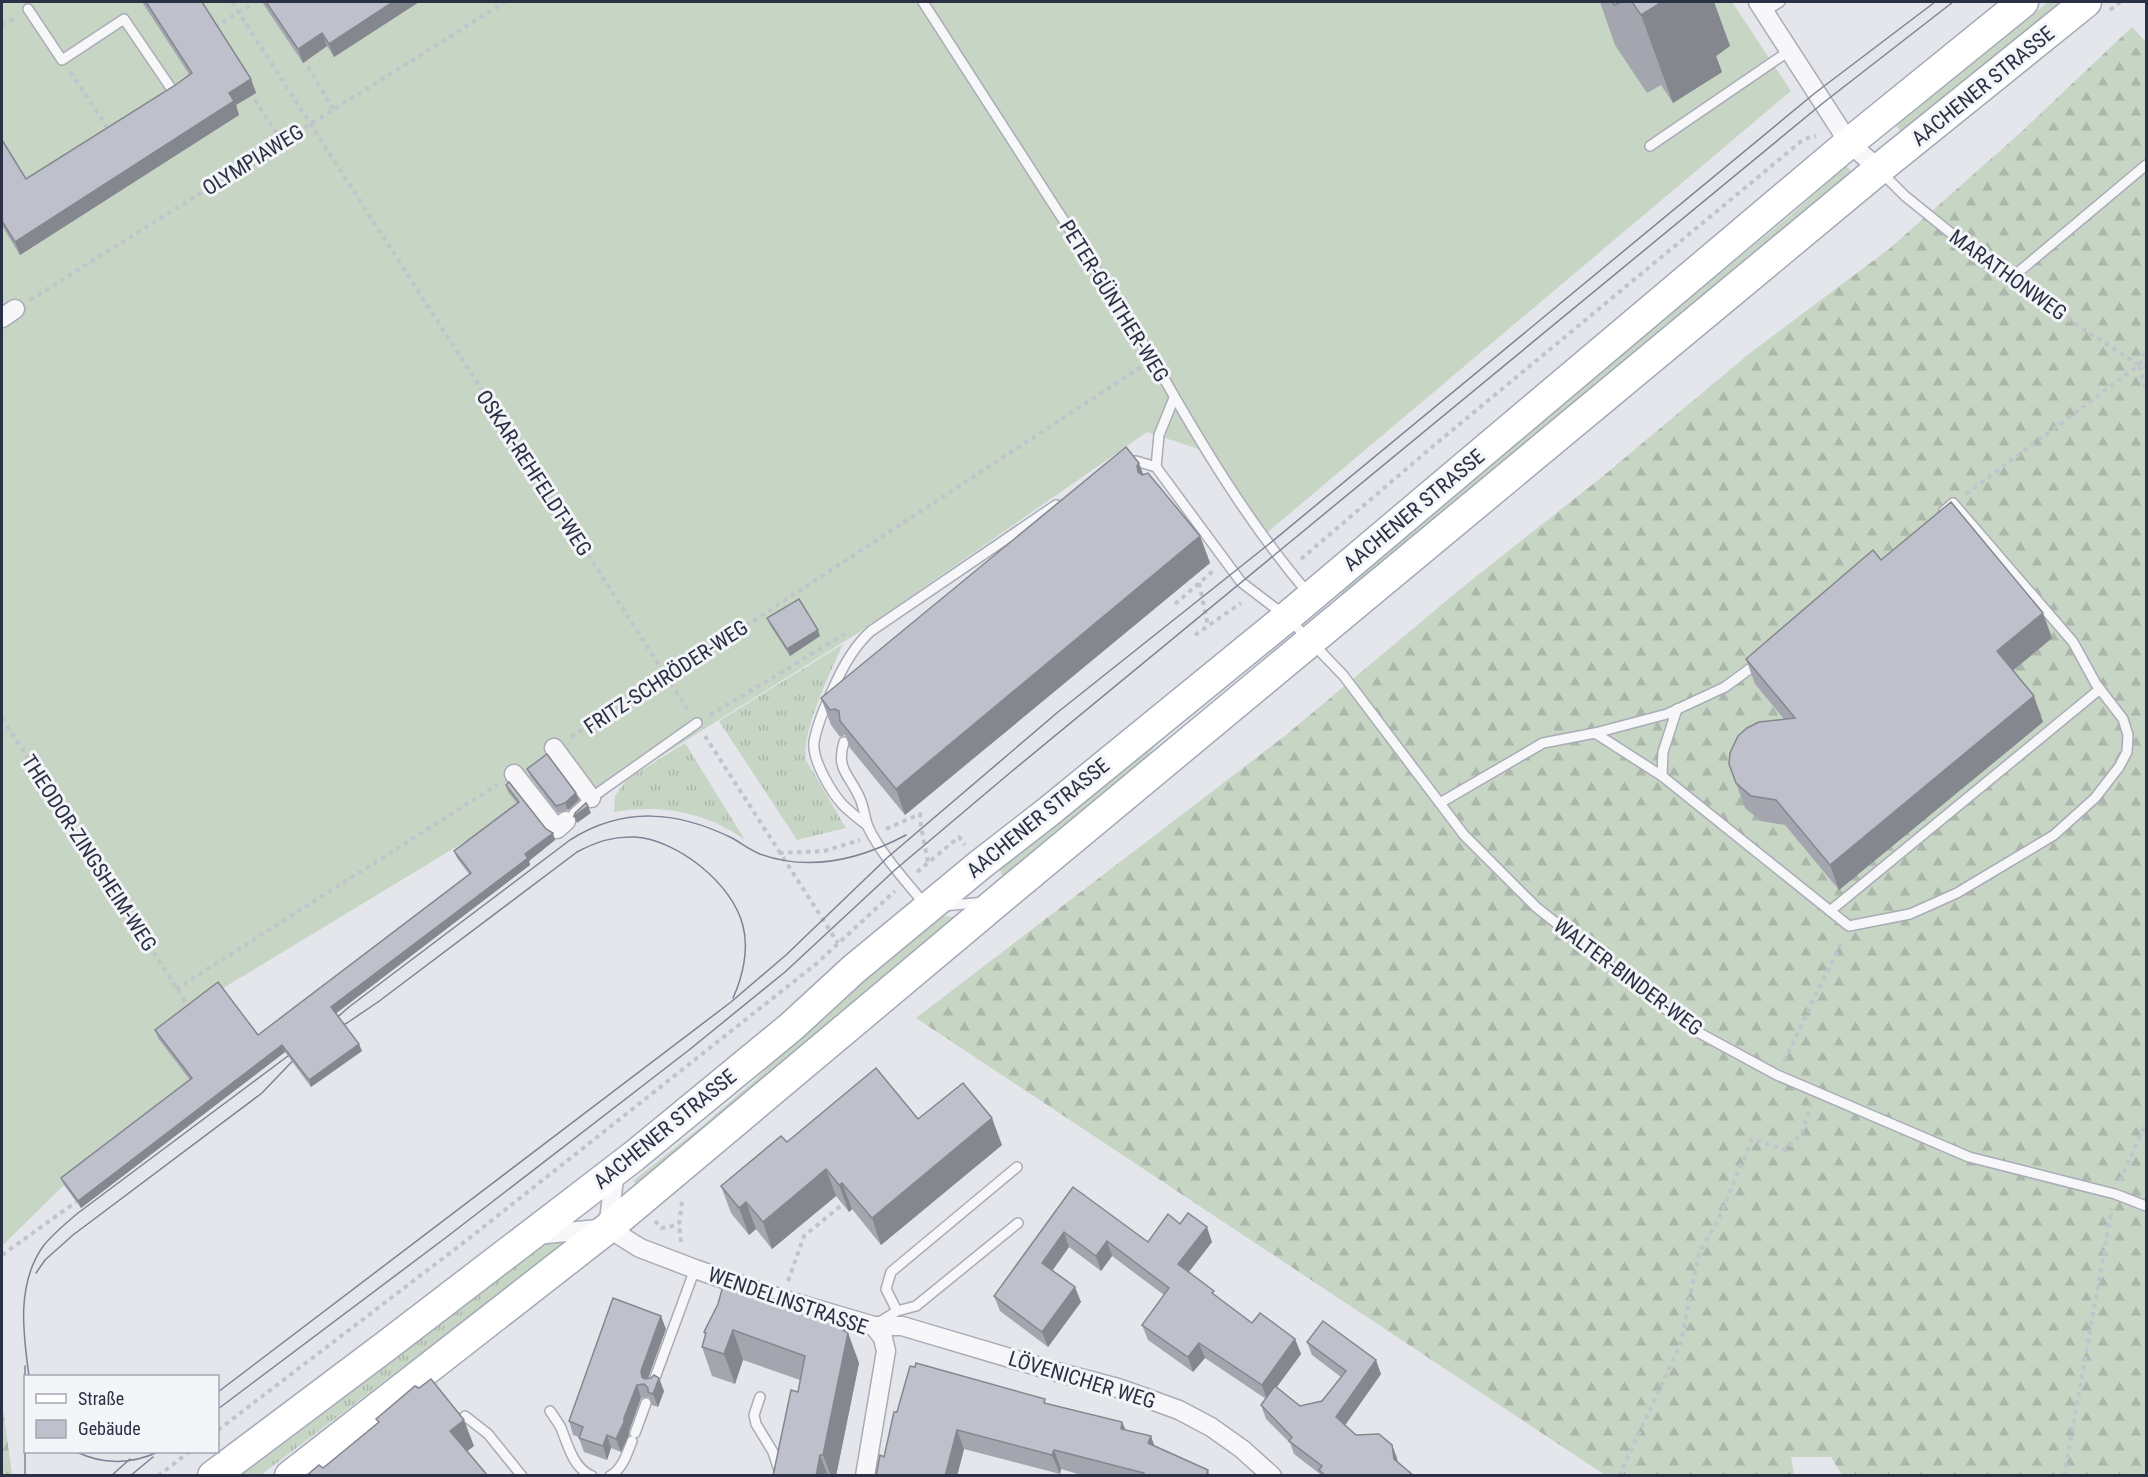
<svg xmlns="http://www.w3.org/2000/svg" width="2148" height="1477" font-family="'Roboto Condensed',sans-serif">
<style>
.grass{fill:url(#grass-tufts)}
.forest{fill:url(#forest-firs)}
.pitch{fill:#c7d5c5}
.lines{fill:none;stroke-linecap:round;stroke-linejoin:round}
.lane-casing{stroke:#a9acb6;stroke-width:12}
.street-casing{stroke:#a9acb6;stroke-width:21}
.primary-casing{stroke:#a3a9b7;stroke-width:33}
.path{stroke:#c2c4cb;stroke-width:4;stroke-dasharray:4.5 4.5;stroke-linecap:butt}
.lane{stroke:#f7f7fa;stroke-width:9}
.street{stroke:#f7f7fa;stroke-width:18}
.primary{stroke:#fff;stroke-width:30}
.tram{stroke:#7d8395;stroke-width:1.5}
.wall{fill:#a3a6af}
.shaded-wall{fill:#85878e}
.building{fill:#bec1cb;stroke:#85878e;stroke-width:1.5}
.labels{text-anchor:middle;stroke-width:6;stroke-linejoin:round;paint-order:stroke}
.street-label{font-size:21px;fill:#2b3144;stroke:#f4f5f9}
</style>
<defs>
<pattern id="grass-tufts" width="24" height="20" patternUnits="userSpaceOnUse" patternTransform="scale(1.5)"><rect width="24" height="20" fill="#c7d5c5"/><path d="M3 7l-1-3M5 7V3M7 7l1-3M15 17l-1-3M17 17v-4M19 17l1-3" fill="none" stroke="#abb7aa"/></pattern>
<pattern id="forest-firs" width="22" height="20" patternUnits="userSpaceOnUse" patternTransform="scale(1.5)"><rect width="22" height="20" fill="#c7d5c5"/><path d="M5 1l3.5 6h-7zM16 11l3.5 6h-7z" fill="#abb7aa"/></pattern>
</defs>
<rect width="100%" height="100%" fill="#e4e6ec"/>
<g class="grass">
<polygon points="2048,2 2072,2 1903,136 1896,125"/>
<polygon points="1846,166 1858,178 1348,602 1337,588 1792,214"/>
<path d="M843 644C831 672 801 731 806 760L846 828 797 840 719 721Z"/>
<polygon points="1244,671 1162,739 1122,784 1003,878 999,866"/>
<path d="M685 743 745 840C706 812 661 804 614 812L615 796 626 780Z"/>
<polygon points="940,916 954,917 958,921 639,1185 633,1181 702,1126 754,1081 783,1052"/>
<polygon points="563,1239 565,1242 564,1244 261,1475 235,1476 530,1251 545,1244"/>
</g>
<g class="forest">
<polygon points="2132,27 2146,42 2146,1475 1842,1475 1831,1457 1791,1457 1794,1475 1605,1475 916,1018 1286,735 1464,586 1602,477 1750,353 1889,249 2019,134"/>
<polygon points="2,1401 12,1475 2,1475"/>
</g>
<polygon class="pitch" points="2,2 1732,2 1791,91 1263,536 1210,453 1147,432 858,633 632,774 591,807 517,810 220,990 194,1085 64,1185 2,1246"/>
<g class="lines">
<g class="lane-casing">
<g id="lane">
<path d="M923 2 1153 359C1198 439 1248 523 1308 593"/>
<polyline points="28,9 62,60 124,19 175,94 172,95"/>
<polyline points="1764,12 1780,2"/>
<polyline points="1650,146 1789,51"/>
<polyline points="1882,173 1905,196 2009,280 2146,165"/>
<polyline points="1126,462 1136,461 1156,467 1241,582 1287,617 1343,675 1464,835 1536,907 1633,984 1692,1029 1777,1075 1969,1157 2115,1194 2146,1206"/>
<polyline points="1156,467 1159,435 1174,398"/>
<polyline points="1595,733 1667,714 1725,687 1759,662"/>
<path d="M844 742C835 771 851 775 861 801 864 809 865 819 868 827 882 856 906 881 926 906"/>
<polyline points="1662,776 1663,752 1677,709"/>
<polyline points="1440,803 1543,743 1595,733 1662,776 1849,926 1910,914 1957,893 2054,835 2095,798 2119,767 2127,752 2128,735 2123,719 2096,684 2073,642 1953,503 1944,511"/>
<polyline points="574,813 591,798 697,723"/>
<path d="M868 826C859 819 850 812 843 805 831 792 812 760 814 742 817 724 825 706 833 689 842 668 853 647 871 631L1056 505"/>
<polyline points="944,906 984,902"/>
<polyline points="1830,911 2100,689"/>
<polyline points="897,1311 886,1289 891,1272 1017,1167"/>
<polyline points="878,1323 897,1311 916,1306 1018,1223"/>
<polyline points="652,1386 695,1269"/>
<polyline points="760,1397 754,1415 756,1424 773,1452 781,1476"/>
<path d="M550 1411C554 1417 558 1422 561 1428 568 1445 573 1468 592 1476"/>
<polyline points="465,1416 488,1434 522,1476"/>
<polyline points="635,1433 646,1403"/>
<path d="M610 1476C623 1469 627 1453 632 1441"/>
</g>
</g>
<g class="street-casing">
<g id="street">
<polyline points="1758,2 1849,143 1879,169"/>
<polyline points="2,318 15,309"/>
<polyline points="554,748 591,798"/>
<polyline points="514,774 557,829 566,821"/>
<polyline points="608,1228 615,1171"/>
<polyline points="536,1235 608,1228 640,1248 695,1269 782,1299 874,1326 883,1338 886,1351 865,1476"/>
<polyline points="874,1326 902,1326 1057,1372 1118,1388 1179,1410 1211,1427 1242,1449 1272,1476"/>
</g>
</g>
<g class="primary-casing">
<g id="primary">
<polyline points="213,1476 386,1346 634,1156 791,1027 854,969 981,864 1048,812 1287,617 1849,143 2023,2"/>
<polyline points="290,1476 608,1228 1006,894 1879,169 2086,2"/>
</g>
</g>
<g class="path">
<polyline points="232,2 688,710"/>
<polyline points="2110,10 2120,2"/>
<polyline points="2,26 16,17"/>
<polyline points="215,27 255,2"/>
<polyline points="303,59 334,110"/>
<polyline points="70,72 109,130"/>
<polyline points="250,92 282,142"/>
<polyline points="2022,289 2139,365 2146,368"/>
<polyline points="30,300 505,2"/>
<polyline points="2139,366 2146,389"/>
<polyline points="1966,494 2139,365 2146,352"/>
<polyline points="1301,559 1432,447 1804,139 1816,136"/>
<polyline points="1199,583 1208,626"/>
<polyline points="1175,604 1213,571"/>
<polyline points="1195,635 1241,603"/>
<polyline points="710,715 845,634"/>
<polyline points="2,718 190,1009"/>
<polyline points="705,736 838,943"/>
<polyline points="571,737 666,678 1141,367"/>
<polyline points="886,829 920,814 921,827 928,862"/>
<polyline points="779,853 824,851 860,840"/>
<polyline points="917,872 959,837 965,845"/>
<polyline points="176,989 497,785"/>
<polyline points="1784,1061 1842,941"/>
<polyline points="2120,1181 2146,1122"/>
<polyline points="655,1221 661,1228 679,1225"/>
<polyline points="681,1242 679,1225 682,1202"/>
<polyline points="2,1255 76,1202"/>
<polyline points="788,1281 804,1236 843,1204"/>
<polyline points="218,1430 467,1240 697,1058 816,964 895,891"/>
<polyline points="158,1476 189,1452"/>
<polyline points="1619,1476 1680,1345 1699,1253 1719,1218 1752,1139 1785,1150 1801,1135 1811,1105"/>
<polyline points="2064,1476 2112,1208"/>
</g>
<use href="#lane" class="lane"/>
<use href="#street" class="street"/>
<use href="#primary" class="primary"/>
<g class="tram">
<path d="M325 1028 349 1007 570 840C624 806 677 811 732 838 741 843 750 850 760 854 809 872 861 859 906 835"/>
<path d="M329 1032 347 1023 378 1002 577 852C596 842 613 836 634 837 677 839 733 884 743 926 749 949 743 976 733 998"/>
<polyline points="36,1273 45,1260 73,1235 262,1093 304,1049"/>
<polyline points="25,1366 25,1476"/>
<path d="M29 1376C23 1333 16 1283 44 1245 54 1233 66 1223 78 1213L300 1047"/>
<polyline points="218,1392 731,1002 786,955 888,857 1058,712 1269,544 1815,93 1935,2"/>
<polyline points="218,1409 448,1236 689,1050 785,972 896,869 1011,772 1823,103 1953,2"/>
<path d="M77 1452C103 1465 132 1464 158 1452"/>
<polyline points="111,1476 130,1459"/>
<polyline points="130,1476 153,1457"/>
</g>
</g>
<g class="wall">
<polygon points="142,2 202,2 251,79 256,93 236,105 239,115 20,255 2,226 2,140 26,179 174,86 189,74"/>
<polygon points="262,2 419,2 334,57 327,46 303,63"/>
<polygon points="1600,2 1714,2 1730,46 1716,56 1722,72 1673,103 1661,85 1647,93 1615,45"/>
<polygon points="1143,474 1200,536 1210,563 905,815 850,748 845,735 840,737 831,725 821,698"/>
<polygon points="1881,560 2052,638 2013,671 2043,722 1839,890 1785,825 1761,821 1745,808 1729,764 1784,719 1755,684 1746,659"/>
<polygon points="767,618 820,636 790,656 770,625"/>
<polygon points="527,769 579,800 568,810 558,813 530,776"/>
<polygon points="506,785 555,840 529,861 530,865 336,1013 362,1051 311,1087 285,1052 81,1208 64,1185 61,1178 190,1080 158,1038 155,1030 258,1035 469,874 457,858 454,851 517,803 508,792"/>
<polygon points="918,1119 1002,1145 881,1245 852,1209 849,1212 836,1196 772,1249 756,1229 749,1235 731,1213 721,1186 787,1142"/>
<polygon points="1073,1187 1148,1242 1180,1224 1212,1242 1189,1272 1216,1296 1252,1323 1295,1339 1301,1354 1277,1387 1300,1406 1322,1401 1341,1377 1312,1355 1307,1342 1381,1374 1345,1425 1356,1435 1392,1445 1398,1462 1414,1476 1320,1476 1320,1474 1294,1454 1290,1443 1266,1419 1261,1405 1266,1399 1205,1358 1193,1372 1148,1340 1142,1325 1164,1295 1112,1256 1101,1271 1069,1247 1052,1271 1081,1302 1048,1347 1000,1311 994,1296"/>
<polygon points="842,1322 846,1332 848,1333 859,1363 836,1476 773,1476 798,1392 800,1380 743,1360 735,1384 712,1376 702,1347 705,1336 704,1332"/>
<polygon points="666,1329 647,1379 664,1391 658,1407 652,1405 649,1397 641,1398 629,1431 629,1435 621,1452 611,1448 607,1460 584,1452 579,1438 579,1437 573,1435 569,1421"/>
<polygon points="1046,1403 1122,1422 1126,1430 1154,1446 1208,1470 1210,1476 1085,1476 1061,1469 1060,1474 964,1449 957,1476 876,1476 884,1457 897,1412"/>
</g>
<g class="shaded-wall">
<polygon points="393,2 419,2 334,57 329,44"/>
<polygon points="1662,2 1714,2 1730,46 1716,56 1722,72 1673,103 1641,15"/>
<polygon points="322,33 327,46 303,63 298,49"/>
<polygon points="251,79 256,93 236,105 239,115 20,255 15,242 229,93"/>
<polygon points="1139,463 1149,490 1138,472 1137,466"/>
<polygon points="1200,536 1210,563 905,815 896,789"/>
<polygon points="2043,613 2052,638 2006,676 1997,651"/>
<polygon points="818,630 820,636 790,656 787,649"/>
<polygon points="2034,696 2043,722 1839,890 1830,865"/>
<polygon points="576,793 579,800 568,810 565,803"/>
<polygon points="588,806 591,813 577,823 574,816"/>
<polygon points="553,833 555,840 529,861 530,865 334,1015 331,1007"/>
<polygon points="359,1044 362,1051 311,1087 309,1080"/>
<polygon points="282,1045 285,1052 81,1208 78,1201"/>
<polygon points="992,1118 1002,1145 881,1245 872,1218"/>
<polygon points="826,1169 836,1196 772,1249 763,1222"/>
<polygon points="842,1183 852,1209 849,1212 839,1185"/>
<polygon points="746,1202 756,1229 749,1235 739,1208"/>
<polygon points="1207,1227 1212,1242 1183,1279 1178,1264"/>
<polygon points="1064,1232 1069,1247 1047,1278 1042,1263"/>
<polygon points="1107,1241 1112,1256 1101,1271 1096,1256"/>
<polygon points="1075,1287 1081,1302 1048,1347 1042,1332"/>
<polygon points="661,1316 666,1329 646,1384 642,1377 641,1371"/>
<polygon points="842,1322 847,1337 848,1333 859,1363 836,1476 831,1476 823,1455 840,1328"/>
<polygon points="733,1330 743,1360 735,1384 724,1354"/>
<polygon points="1295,1339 1301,1354 1267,1400 1262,1385"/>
<polygon points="1199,1343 1205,1358 1193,1372 1188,1357"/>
<polygon points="1376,1360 1381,1374 1341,1431 1336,1417"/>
<polygon points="659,1378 664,1391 658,1407 653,1394"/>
<polygon points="637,1385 641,1398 629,1431 629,1435 621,1452 616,1439"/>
<polygon points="464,1420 474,1446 460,1457 450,1431"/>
<polygon points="1122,1422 1130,1441 1121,1429"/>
<polygon points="957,1430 964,1449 957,1476 945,1476"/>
<polygon points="607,1435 611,1448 607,1460 603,1446"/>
<polygon points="1151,1436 1158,1456 1148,1443"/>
<polygon points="1392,1445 1397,1458 1399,1473 1394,1459"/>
<polygon points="1054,1450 1061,1469 1060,1474 1052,1455"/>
<polygon points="820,1455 828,1476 816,1476"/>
</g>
<g class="building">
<polygon points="146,2 202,2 251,79 229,93 234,101 15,242 2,221 2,140 26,179 174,86 192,73"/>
<polygon points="266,2 393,2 329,44 322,33 298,49"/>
<polygon points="1612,2 1621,2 1615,5"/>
<polygon points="1632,2 1662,2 1641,15"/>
<polygon points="1126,447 1139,463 1137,466 1138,472 1142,475 1148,473 1200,536 896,789 840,721 839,711 835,709 830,710 821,698"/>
<polygon points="1951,502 2043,613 1997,651 2034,696 1830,865 1776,800 1751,796 1736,783 1729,764 1730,753 1738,736 1747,728 1759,722 1795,718 1746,659 1873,550 1881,560"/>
<polygon points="799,599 818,630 787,649 767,618"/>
<polygon points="547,754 576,793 565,803 556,806 527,769"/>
<polygon points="509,782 546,829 553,833 525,854 528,858 331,1007 359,1044 309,1080 282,1045 78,1201 61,1178 192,1078 155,1030 218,982 258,1035 471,873 454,851 519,802 506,785"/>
<polygon points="586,803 588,806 574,816 575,813"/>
<polygon points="876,1068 918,1119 963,1083 992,1118 872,1218 842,1183 839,1185 826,1169 763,1222 746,1202 739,1208 721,1186 781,1136 787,1142"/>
<polygon points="1073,1187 1148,1242 1168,1214 1180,1224 1188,1213 1207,1227 1178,1264 1214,1291 1212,1293 1252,1323 1260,1313 1295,1339 1262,1385 1199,1343 1188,1357 1142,1325 1169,1288 1107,1241 1096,1256 1064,1232 1042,1263 1075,1287 1042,1332 994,1296"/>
<polygon points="724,1282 842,1322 840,1328 848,1333 823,1455 820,1455 816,1476 773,1476 791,1390 798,1392 805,1356 733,1330 724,1354 702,1347 706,1333 704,1332 718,1304"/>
<polygon points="613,1298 661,1316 641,1371 642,1377 645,1379 651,1378 654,1375 659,1378 653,1394 648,1392 648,1388 644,1384 637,1385 624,1418 624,1422 616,1439 607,1435 603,1446 579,1438 583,1427 569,1421"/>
<polygon points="1323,1321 1376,1360 1336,1417 1356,1435 1379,1434 1392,1445 1394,1459 1414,1476 1326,1476 1319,1470 1322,1466 1289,1441 1292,1437 1261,1405 1275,1386 1300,1406 1322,1401 1346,1371 1307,1342"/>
<polygon points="916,1363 1045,1399 1044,1403 1122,1422 1121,1429 1151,1436 1148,1443 1208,1470 1206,1476 1143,1476 1144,1473 1054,1450 1052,1455 957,1430 945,1476 876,1476 880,1455 884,1457 894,1412 897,1412 910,1366 915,1367"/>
<polygon points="431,1379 464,1420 450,1431 488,1476 306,1476 319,1465 323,1468 379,1422 376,1419 415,1386 419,1388"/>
</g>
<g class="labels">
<g class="street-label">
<text transform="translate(1983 86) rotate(-39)" y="7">AACHENER STRASSE</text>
<text transform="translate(253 160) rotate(-32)" y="7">OLYMPIAWEG</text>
<text transform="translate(2008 275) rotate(36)" y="7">MARATHONWEG</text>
<text transform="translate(1114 301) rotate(58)" y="7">PETER-GÜNTHER-WEG</text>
<text transform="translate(534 473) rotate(57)" y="7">OSKAR-REHFELDT-WEG</text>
<text transform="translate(1414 510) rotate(-40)" y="7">AACHENER STRASSE</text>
<text transform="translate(666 677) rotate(-33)" y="7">FRITZ-SCHRÖDER-WEG</text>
<text transform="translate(1038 818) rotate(-39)" y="7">AACHENER STRASSE</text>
<text transform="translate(89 853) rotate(57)" y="7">THEODOR-ZINGSHEIM-WEG</text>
<text transform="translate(1628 977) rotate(37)" y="7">WALTER-BINDER-WEG</text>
<text transform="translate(665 1129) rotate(-39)" y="7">AACHENER STRASSE</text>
<text transform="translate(788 1301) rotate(19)" y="7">WENDELINSTRASSE</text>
<text transform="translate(1082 1380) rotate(17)" y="7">LÖVENICHER WEG</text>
</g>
</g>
<rect width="2148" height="1477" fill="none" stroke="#2b3144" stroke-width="6"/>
<rect x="24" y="1375" width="195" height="78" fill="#f4f5f9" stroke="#a4a7b1" stroke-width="1.5"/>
<rect x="36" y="1394" width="30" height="9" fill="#ffffff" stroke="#a4a7b1" stroke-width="1.5"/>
<text x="78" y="1405" font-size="18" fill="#2b3144">Straße</text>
<rect x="36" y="1420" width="30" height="18" fill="#bec1cb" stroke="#a4a7b1" stroke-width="1.5"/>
<text x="78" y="1435" font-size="18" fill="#2b3144">Gebäude</text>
</svg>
